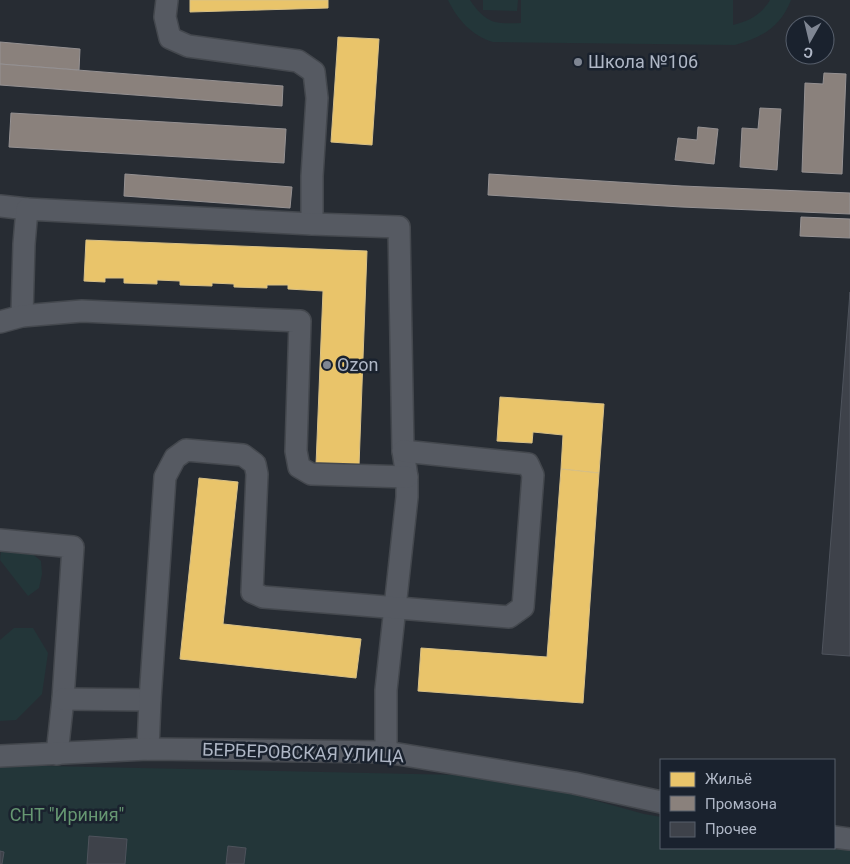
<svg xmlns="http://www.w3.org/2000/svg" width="850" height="864" font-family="Roboto,sans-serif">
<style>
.green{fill:#233639}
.homes{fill:#e9c46a;stroke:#d8c086}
.industry{fill:#8a817c;stroke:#959192}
.building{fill:#3e424a;stroke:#4e535c}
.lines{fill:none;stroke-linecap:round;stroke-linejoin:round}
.minor-casing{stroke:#44484e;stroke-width:24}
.minor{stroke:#565a62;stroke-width:21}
.poi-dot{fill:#7f8693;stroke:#1a222e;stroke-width:2}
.labels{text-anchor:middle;stroke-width:5;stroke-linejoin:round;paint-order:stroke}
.poi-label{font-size:18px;fill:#afb7c6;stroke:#1a222e;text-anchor:start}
.street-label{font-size:18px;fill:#afb7c6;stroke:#1a222e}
.park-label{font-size:18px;fill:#669772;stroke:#1a222e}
</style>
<rect width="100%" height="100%" fill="#272c33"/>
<g class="green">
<path d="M448 0H470C475 8 485 20 495 22 503 24 513 23 521 23V0H733V25C749 21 761 15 770 0H791C780 28 762 37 735 45L493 42C472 36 457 19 448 0Z"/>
<polygon points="483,0 518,0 517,11 483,10"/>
<polygon points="1,550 30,552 41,561 42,574 39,588 28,596 0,560"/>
<polygon points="14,628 33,628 48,653 42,694 16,720 0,721 0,640"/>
<polygon points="0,765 506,776 644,814 661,817 661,848 834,848 834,844 850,847 850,864 0,864"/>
</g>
<g class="homes">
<polygon points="190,0 328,0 328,8 190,12"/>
<polygon points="338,37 379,39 372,145 331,142"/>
<polygon points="86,240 367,251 359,466 316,465 323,291 288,289 288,285 267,285 267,288 234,287 234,284 212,283 212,286 180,285 180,281 157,280 157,284 124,283 124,278 105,278 105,282 84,281"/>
<polygon points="500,397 604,404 599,473 561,469 563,435 533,432 532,443 497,441"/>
<polygon points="561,469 599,473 583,703 418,691 421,648 547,657"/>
<polygon points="199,478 238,482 223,624 361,639 356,678 180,659"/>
</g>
<g class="industry">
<polygon points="0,42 80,49 79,70 0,64"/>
<polygon points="0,64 283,86 282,106 0,85"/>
<polygon points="824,73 846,74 842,174 802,172 805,83 823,84"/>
<polygon points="760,108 781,109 777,170 740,167 742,128 758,129"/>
<polygon points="11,113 286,129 284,163 9,147"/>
<polygon points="698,127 718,129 714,164 675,160 678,138 697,140"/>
<polygon points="125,174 292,187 290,208 124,196"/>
<polygon points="489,174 682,186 850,193 850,214 681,207 488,195"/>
<polygon points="801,217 850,219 850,238 800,236"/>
</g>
<g class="building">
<polygon points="850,292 850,656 822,654"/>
<polygon points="89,836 127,839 125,864 87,864"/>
<polygon points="228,846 246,848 244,864 226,864"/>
<polygon points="0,851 4,852 2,864 0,864"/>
</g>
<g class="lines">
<g class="minor-casing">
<g id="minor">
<polyline points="167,0 165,17 170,38 188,46 298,61 314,72 317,98 312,176 312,224"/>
<polyline points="0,206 27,209"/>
<polyline points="22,316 24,244 27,209 312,224 399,227 403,451 407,477 407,497 386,690 386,752"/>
<polyline points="0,322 22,316 82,311 300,321 296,451 299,467 311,474 407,477"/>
<polyline points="0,540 73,547 63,699 57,754"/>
<polyline points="63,699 150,700"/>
<polyline points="148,749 150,700 165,477 175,458 186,450 243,455 255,464 257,474 252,592 263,597 509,617 523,607 533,475 528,464 403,451"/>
<polyline points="0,756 148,749 386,752 574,783 661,802"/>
<polyline points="834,837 850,839"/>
</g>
</g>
<use href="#minor" class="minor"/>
</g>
<g class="poi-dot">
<circle cx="578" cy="62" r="5"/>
<circle cx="327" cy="365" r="5"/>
</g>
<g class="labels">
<g class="poi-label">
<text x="588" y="68">Школа №106</text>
<text x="337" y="371">Ozon</text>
</g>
<g class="street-label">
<text transform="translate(303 753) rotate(2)" y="6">БЕРБЕРОВСКАЯ УЛИЦА</text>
</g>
<g class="park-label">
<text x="67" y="821">СНТ "Ириния"</text>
</g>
</g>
<rect x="660" y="759" width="175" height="90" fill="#1a222e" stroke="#565e6b"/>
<rect x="670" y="772" width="25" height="15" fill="#e9c46a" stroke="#565e6b"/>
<text x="705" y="784" font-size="15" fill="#afb7c6">Жильё</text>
<rect x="670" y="796" width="25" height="15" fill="#8a817c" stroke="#565e6b"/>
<text x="705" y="809" font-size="15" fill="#afb7c6">Промзона</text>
<rect x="670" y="822" width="25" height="15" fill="#3e424a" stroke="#565e6b"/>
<text x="705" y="834" font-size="15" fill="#afb7c6">Прочее</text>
<g transform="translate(810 40) rotate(188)"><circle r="24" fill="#1a222e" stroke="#565e6b"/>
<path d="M0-4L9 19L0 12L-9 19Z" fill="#7f8693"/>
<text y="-8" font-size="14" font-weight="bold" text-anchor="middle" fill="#afb7c6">С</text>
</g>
</svg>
